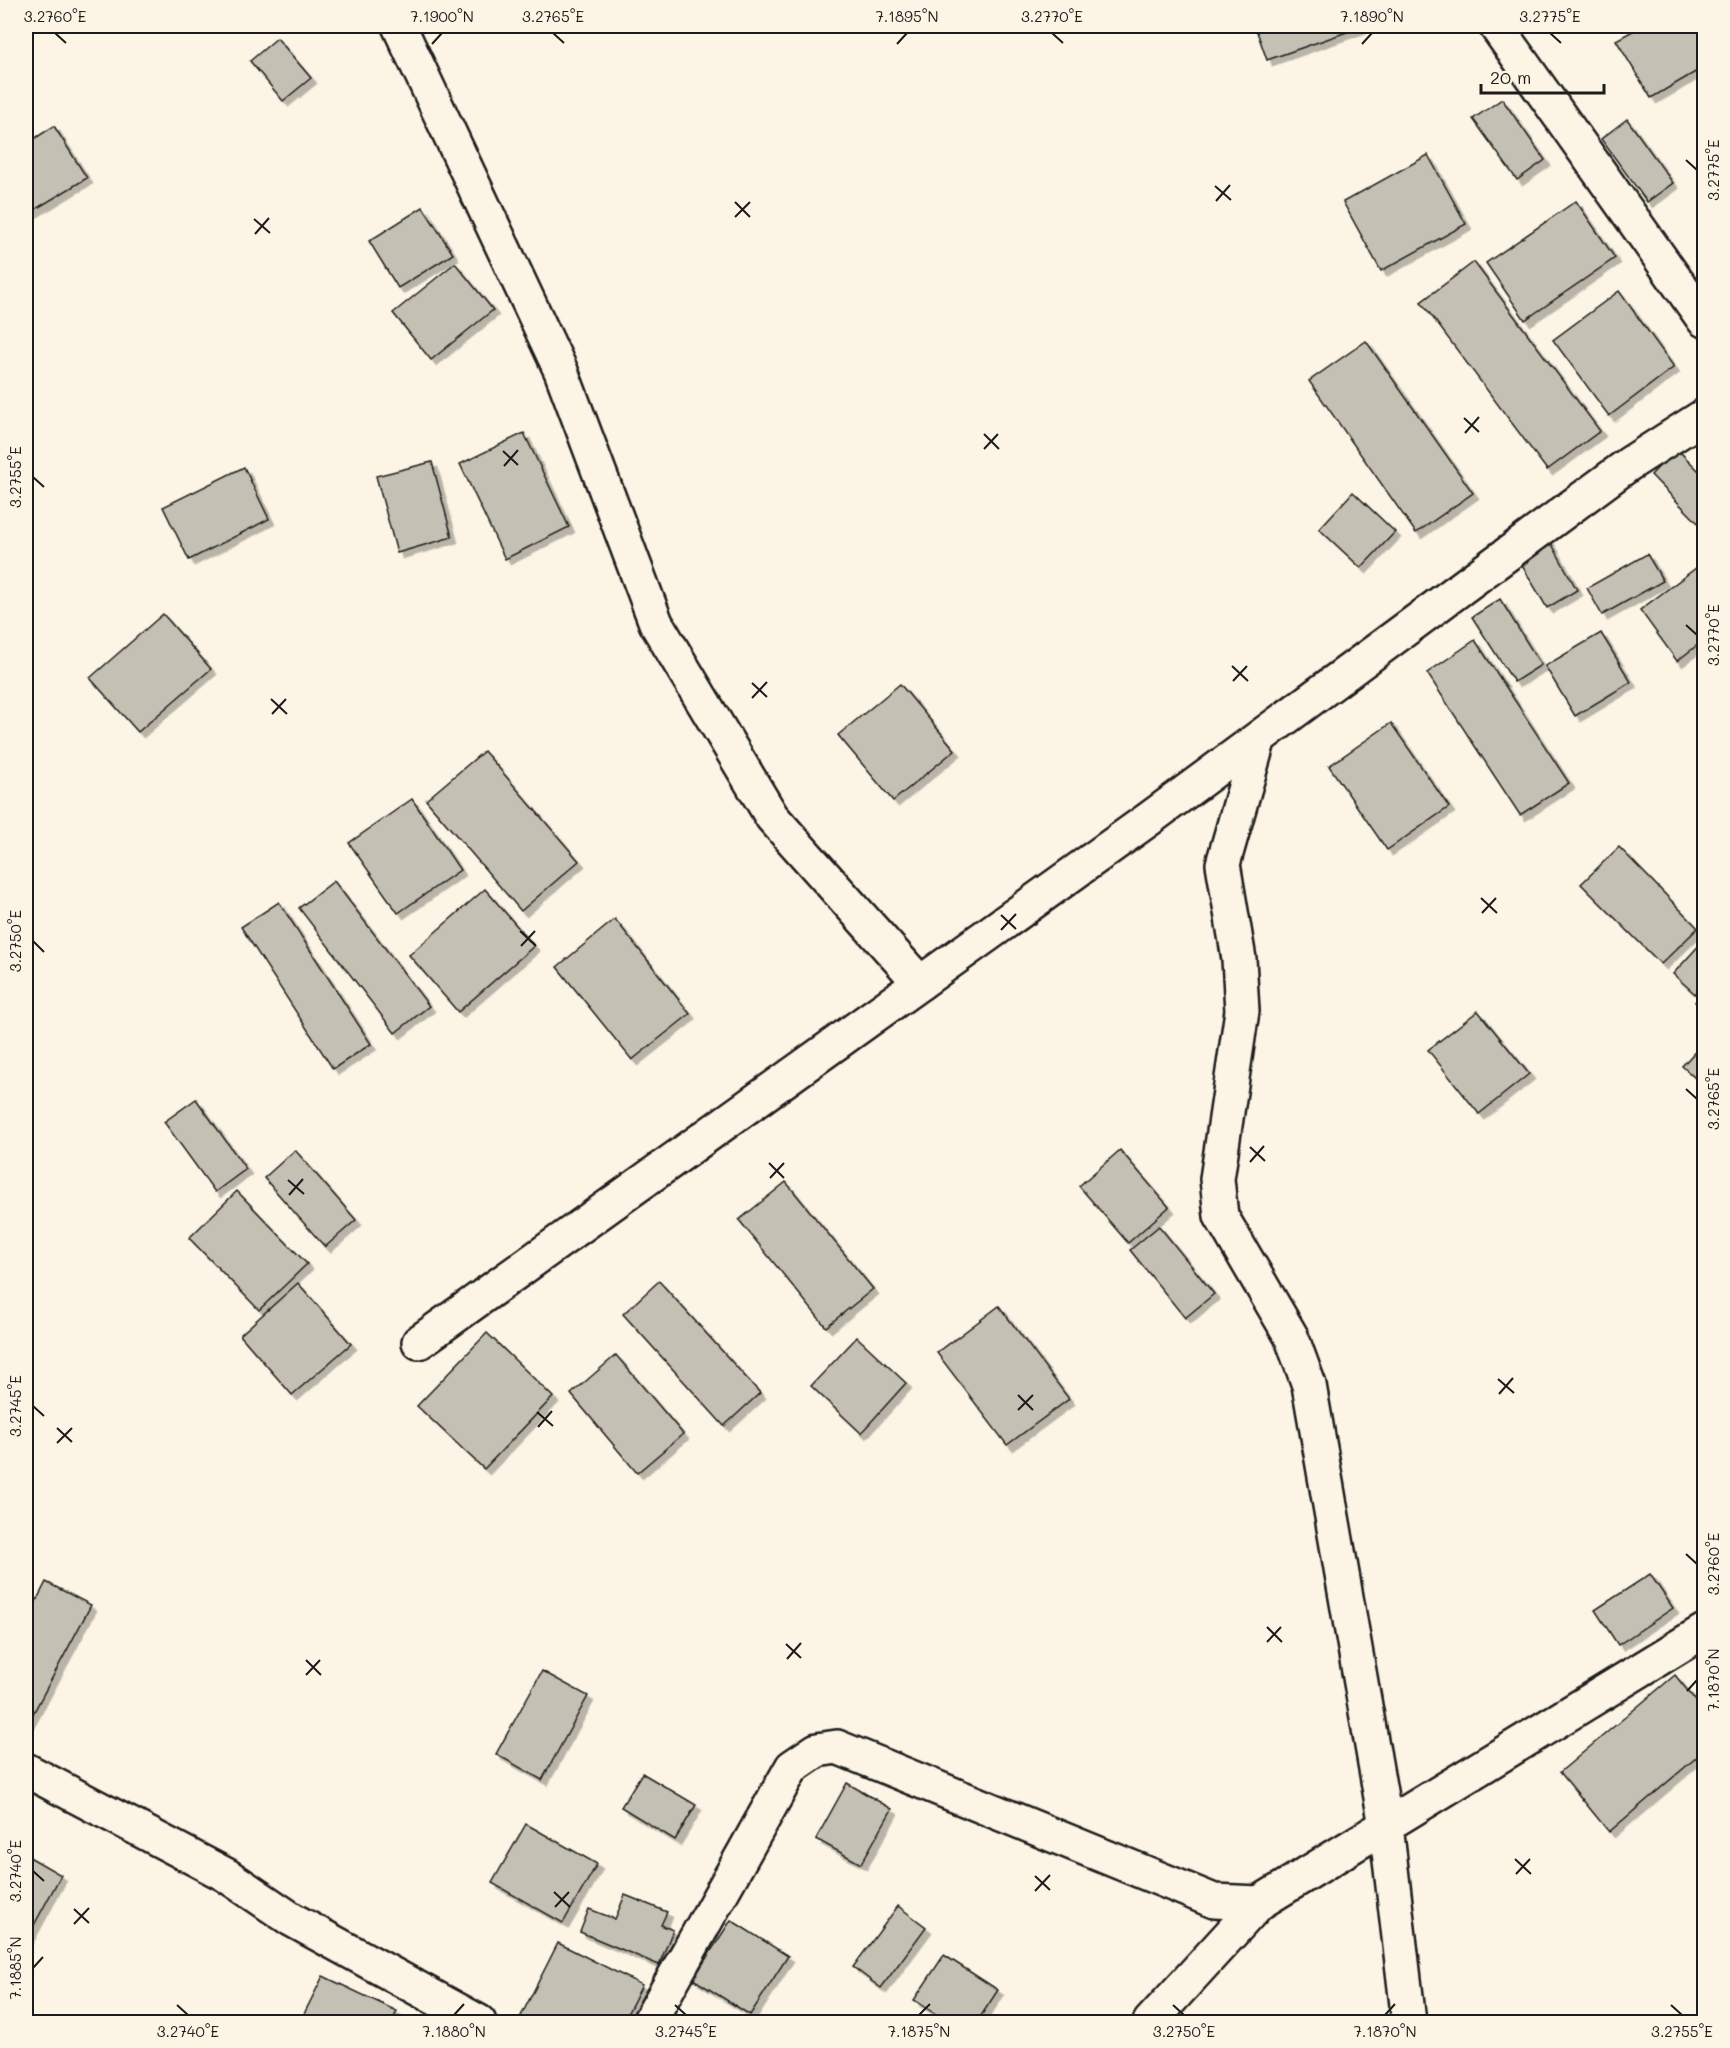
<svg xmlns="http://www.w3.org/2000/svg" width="1730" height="2048" font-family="Mali,sans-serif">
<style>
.building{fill:#c4c0b3;stroke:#1c1c1c;stroke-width:1.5;filter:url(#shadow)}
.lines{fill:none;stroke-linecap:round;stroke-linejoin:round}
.street-casing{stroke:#1c1c1c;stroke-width:38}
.street{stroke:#fcf5e5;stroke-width:33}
.ticks{fill:none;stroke:#1c1c1c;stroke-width:2}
.neatline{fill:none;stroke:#1c1c1c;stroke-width:2}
.ticks-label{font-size:15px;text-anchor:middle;fill:#1c1c1c}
</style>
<defs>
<filter id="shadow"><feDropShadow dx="5.5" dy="5.5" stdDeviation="0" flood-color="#0004"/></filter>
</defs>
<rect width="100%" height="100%" fill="#fcf5e5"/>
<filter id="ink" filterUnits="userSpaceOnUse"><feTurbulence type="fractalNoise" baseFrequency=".0167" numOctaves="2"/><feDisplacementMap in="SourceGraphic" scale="12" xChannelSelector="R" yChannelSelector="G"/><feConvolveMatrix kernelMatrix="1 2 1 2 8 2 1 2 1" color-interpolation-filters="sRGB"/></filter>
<g filter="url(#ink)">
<g class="building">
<polygon points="1255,26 1364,26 1267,60"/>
<polygon points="1642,26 1704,26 1704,67 1651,98 1616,40"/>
<polygon points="277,38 311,78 283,101 250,61"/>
<polygon points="1502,99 1545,160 1517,180 1473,119"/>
<polygon points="1627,119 1673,183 1647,202 1601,139"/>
<polygon points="54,126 87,178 26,215 26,144"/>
<polygon points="1428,155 1466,224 1381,271 1343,202"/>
<polygon points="1576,201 1615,258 1525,320 1486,263"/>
<polygon points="423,207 453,254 398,288 369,241"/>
<polygon points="1474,262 1600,431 1547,470 1421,302"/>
<polygon points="455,263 493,310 431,360 393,313"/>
<polygon points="1619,291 1674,367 1609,416 1553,340"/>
<polygon points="1366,341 1473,493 1416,533 1309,381"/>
<polygon points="524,433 569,527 505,559 460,464"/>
<polygon points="1676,448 1704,476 1704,529 1651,475"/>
<polygon points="432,462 452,537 397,553 376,476"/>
<polygon points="244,467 269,519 189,560 163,507"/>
<polygon points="1353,492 1395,532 1361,568 1319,529"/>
<polygon points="1549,539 1577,590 1547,608 1517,557"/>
<polygon points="1647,554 1663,581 1602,615 1587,588"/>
<polygon points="1704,562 1704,640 1677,661 1640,610"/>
<polygon points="1500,599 1541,665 1514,682 1472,617"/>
<polygon points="163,614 211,669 138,732 90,678"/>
<polygon points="1601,633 1631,682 1575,716 1545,666"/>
<polygon points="1475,640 1569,783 1520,815 1427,673"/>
<polygon points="900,684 955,750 893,801 838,735"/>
<polygon points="1391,723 1449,807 1387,850 1329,766"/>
<polygon points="484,751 579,861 521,911 426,800"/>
<polygon points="412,799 460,870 398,913 349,843"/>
<polygon points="1619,847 1698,928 1661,964 1581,884"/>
<polygon points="334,881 429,1006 395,1033 299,908"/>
<polygon points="485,889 534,946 458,1012 409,955"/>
<polygon points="279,902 371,1044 333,1069 241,927"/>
<polygon points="615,919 690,1014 632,1060 557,967"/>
<polygon points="1704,940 1704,983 1695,994 1673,974"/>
<polygon points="1704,991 1704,1010 1695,1002"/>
<polygon points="1478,1011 1529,1074 1479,1114 1428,1050"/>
<polygon points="1704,1042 1704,1086 1682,1066"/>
<polygon points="196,1099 246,1169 215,1192 164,1122"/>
<polygon points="295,1150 356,1220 325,1247 264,1178"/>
<polygon points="1120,1150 1169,1207 1128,1243 1079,1186"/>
<polygon points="786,1182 873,1289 826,1327 739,1220"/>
<polygon points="237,1191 307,1264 259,1310 189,1238"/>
<polygon points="1159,1226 1214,1294 1185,1318 1130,1250"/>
<polygon points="659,1281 760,1393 724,1426 623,1314"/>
<polygon points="298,1283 351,1344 292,1395 240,1335"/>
<polygon points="999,1306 1069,1399 1007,1445 937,1353"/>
<polygon points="487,1333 553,1397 484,1469 417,1406"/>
<polygon points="857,1337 906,1383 861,1433 811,1386"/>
<polygon points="616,1355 683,1434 637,1473 571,1394"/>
<polygon points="1650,1574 1673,1608 1618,1645 1595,1610"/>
<polygon points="46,1582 91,1605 28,1723 26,1722 26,1621"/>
<polygon points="542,1671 588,1696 542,1780 496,1754"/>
<polygon points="1675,1675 1704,1711 1704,1751 1609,1832 1560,1772"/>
<polygon points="642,1773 696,1805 675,1840 621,1807"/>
<polygon points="847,1783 892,1809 861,1864 816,1839"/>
<polygon points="526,1824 597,1864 563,1923 492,1883"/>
<polygon points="26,1855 61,1875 26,1940"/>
<polygon points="625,1895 667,1912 661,1925 673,1930 659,1965 580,1932 589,1909 615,1919"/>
<polygon points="898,1906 926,1927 881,1988 853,1967"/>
<polygon points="731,1920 788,1956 750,2015 693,1979"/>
<polygon points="558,1943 642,1985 623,2022 518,2022"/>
<polygon points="944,1955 998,1990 977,2022 948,2022 914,2000"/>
<polygon points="323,1976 397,2011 392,2022 300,2022"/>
</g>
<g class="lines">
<g class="street-casing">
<g id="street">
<polyline points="399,26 561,371 656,623 772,817 920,983"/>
<polyline points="1496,26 1704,320"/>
<polyline points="1259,738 1223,864 1239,959 1242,1011 1217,1179 1221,1216 1291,1336 1309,1385 1386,1826 1409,2022"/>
<polyline points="419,1342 1149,819 1629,464 1704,416"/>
<polyline points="26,1770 226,1875 291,1919 479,2022"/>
<polyline points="649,2022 792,1767 817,1750 837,1747 1214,1901 1259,1903 1704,1631"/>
<polyline points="1150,2022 1259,1903"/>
</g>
</g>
<use href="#street" class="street"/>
</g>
</g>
<path class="ticks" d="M55 33 66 43M553 33 564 43M1052 33 1063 43M1550 33 1561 43M432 44 442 33M897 44 907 33M1362 44 1372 33M1686 160 1697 170M1215 186 1231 200M1216 201 1230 185M735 202 750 217M735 217 750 202M254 219 270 233M255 234 269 218M1464 418 1479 432M1465 433 1479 417M984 434 999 449M984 449 998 434M503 451 518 465M504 466 518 450M33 477 44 487M1686 625 1697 635M1232 666 1248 681M1233 681 1247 666M752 683 767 697M752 698 767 682M271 699 287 714M272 714 286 699M1481 898 1497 913M1482 913 1496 898M1001 915 1016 929M1001 930 1016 914M520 931 536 946M33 941 44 952M521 946 535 931M1686 1089 1697 1099M1250 1147 1265 1161M1250 1162 1264 1146M769 1163 784 1178M770 1178 784 1163M288 1180 304 1194M289 1195 303 1179M1498 1379 1514 1393M1499 1394 1513 1378M1018 1395 1033 1410M33 1406 44 1416M1018 1410 1033 1395M537 1412 553 1426M538 1427 552 1411M57 1428 72 1442M57 1443 72 1428M1686 1554 1697 1564M1267 1627 1282 1642M1267 1642 1281 1627M786 1644 801 1658M787 1659 801 1643M306 1660 321 1675M306 1675 320 1660M1687 1691 1697 1680M1515 1859 1531 1874M33 1871 44 1881M1516 1874 1530 1859M1035 1876 1050 1890M1035 1891 1050 1875M554 1892 570 1907M555 1907 569 1892M74 1909 89 1923M74 1924 89 1908M33 1968 43 1957M177 2005 188 2015M675 2005 686 2015M1173 2005 1184 2015M1671 2005 1682 2015M454 2015 464 2004M919 2015 930 2004M1385 2015 1395 2004"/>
<rect width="1730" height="2048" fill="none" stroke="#fcf5e5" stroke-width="66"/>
<path d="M1481 84v9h123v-9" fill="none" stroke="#1c1c1c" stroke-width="3"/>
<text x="1490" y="84" font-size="18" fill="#1c1c1c" stroke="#fcf5e5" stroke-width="4.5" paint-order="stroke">20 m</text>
<rect x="33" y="33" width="1664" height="1982" class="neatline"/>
<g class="ticks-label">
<text x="55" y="22">3.2760°E</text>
<text x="442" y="22">7.1900°N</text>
<text x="553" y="22">3.2765°E</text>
<text x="907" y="22">7.1895°N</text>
<text x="1052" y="22">3.2770°E</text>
<text x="1372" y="22">7.1890°N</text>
<text x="1550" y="22">3.2775°E</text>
<text transform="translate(1714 170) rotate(-90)" y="5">3.2775°E</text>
<text transform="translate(16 477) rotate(-90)" y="5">3.2755°E</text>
<text transform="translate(1714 635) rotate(-90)" y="5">3.2770°E</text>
<text transform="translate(16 941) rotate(-90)" y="5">3.2750°E</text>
<text transform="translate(1714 1099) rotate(-90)" y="5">3.2765°E</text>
<text transform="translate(16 1406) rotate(-90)" y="5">3.2745°E</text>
<text transform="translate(1714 1564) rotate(-90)" y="5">3.2760°E</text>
<text transform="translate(1714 1680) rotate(-90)" y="5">7.1870°N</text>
<text transform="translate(16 1871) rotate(-90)" y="5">3.2740°E</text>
<text transform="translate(16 1968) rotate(-90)" y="5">7.1885°N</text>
<text x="188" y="2037">3.2740°E</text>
<text x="454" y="2037">7.1880°N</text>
<text x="686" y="2037">3.2745°E</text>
<text x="919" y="2037">7.1875°N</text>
<text x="1184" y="2037">3.2750°E</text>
<text x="1385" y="2037">7.1870°N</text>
<text x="1682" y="2037">3.2755°E</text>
</g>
</svg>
